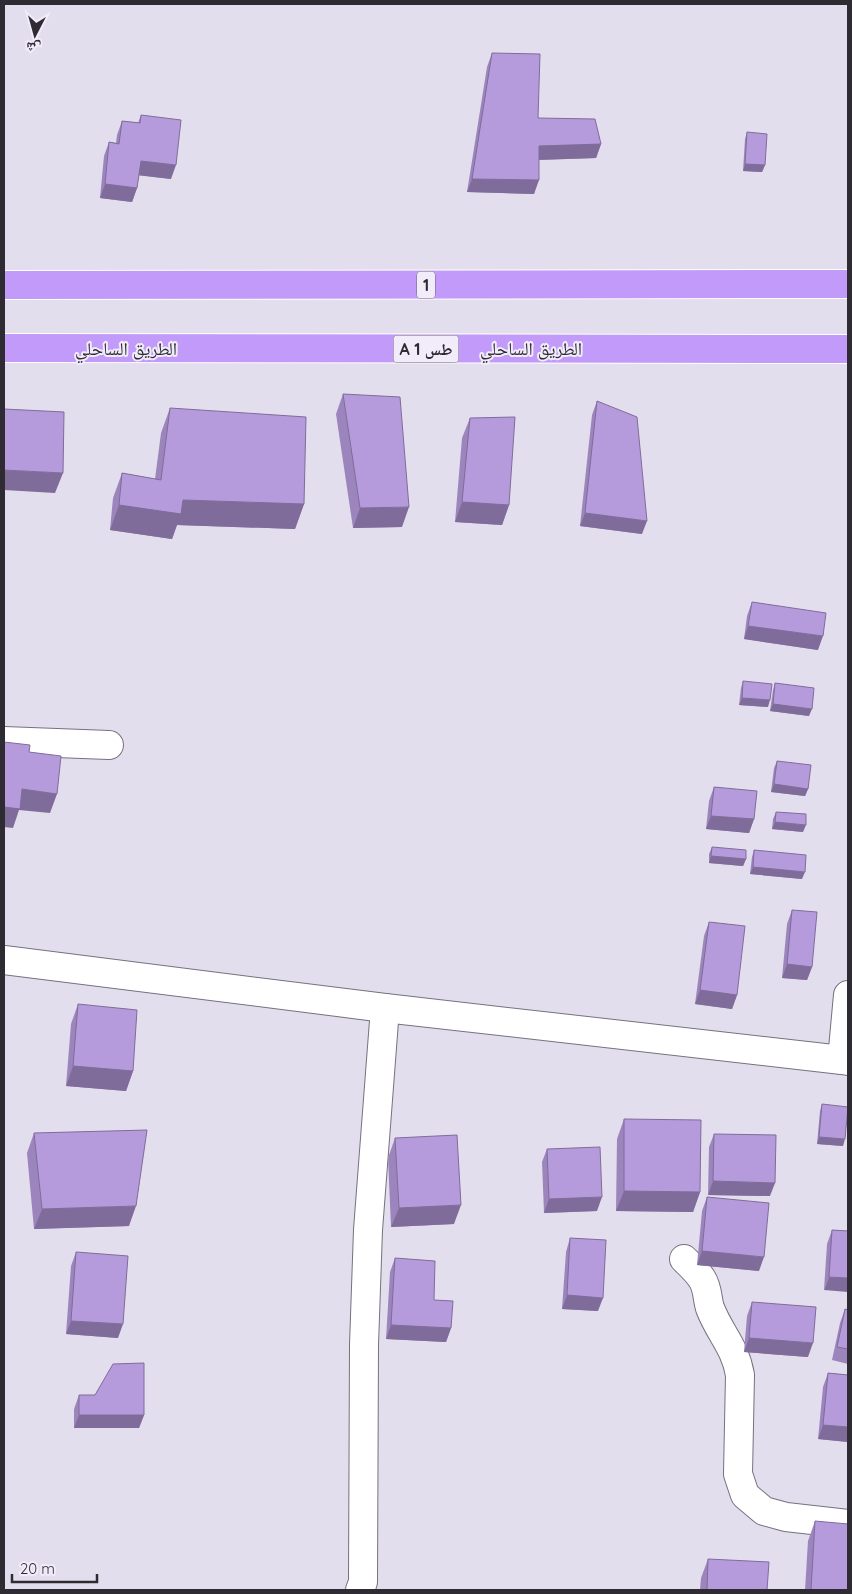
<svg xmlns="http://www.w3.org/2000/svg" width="852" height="1594" font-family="Quicksand,'Noto Naskh Arabic',sans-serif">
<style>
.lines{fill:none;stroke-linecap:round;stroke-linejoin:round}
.street-casing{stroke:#76717e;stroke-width:30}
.secondary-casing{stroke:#76717e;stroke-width:30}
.highway-casing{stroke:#fff;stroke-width:30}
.street{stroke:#fff;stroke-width:28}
.secondary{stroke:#fff;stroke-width:28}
.highway{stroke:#c29bfa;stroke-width:28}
.wall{fill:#9c85bd}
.shaded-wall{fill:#7f6c9a}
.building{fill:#b59bdc;stroke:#7f6c9a}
.labels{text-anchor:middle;stroke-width:4;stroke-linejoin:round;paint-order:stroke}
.shield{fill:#f1ebfa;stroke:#68656e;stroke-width:1}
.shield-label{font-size:16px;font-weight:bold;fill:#2e2c32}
.street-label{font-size:18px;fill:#2e2c32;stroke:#f1ebfa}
</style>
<rect width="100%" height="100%" fill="#e3deed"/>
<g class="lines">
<g class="street-casing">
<g id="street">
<polyline points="4,741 109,745"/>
<polyline points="4,960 385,1008 842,1060"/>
<path d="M684 1259C690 1265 697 1271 702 1279 708 1288 707 1299 710 1308 720 1334 735 1346 740 1375L738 1474 745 1495 764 1511 786 1517 848 1524"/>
<polyline points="360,1590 363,1582 364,1345 368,1230 385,1008"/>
</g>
</g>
<g class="secondary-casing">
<polyline id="secondary" points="848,995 842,1060 848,1061"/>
</g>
<g class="highway-casing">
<g id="highway">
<polyline points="4,285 848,284"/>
<polyline points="4,348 848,349"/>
</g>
</g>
<use href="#street" class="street"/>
<use href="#secondary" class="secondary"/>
<use href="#highway" class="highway"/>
</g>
<g class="wall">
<polygon points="492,53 538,118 601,144 596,158 539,160 534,194 467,192 487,67"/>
<polygon points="141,115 171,179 139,175 137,188 132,202 100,198 104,156 109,142 116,143 117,135 122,121 138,123"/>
<polygon points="747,132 765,165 762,172 743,171 745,139"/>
<polygon points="343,394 402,527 353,528 336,414"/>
<polygon points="597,401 642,534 580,526 592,415"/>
<polygon points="170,408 304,504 295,529 177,525 172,539 110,530 113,498 122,473 155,479 161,433"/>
<polygon points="470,418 509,505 502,525 455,522 462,438"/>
<polygon points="752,602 818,650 744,639 747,616"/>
<polygon points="743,681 768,707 739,705 741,688"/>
<polygon points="775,683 809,716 770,711 773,690"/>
<polygon points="777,761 808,789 805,796 771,792 774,768"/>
<polygon points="714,787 754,819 749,833 706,829 709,801"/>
<polygon points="776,812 803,832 772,829 773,819"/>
<polygon points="712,847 746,859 743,866 709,863 709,854"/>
<polygon points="754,850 802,879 750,874 752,857"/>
<polygon points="792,910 812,967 807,980 782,978 787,924"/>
<polygon points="709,922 737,995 732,1009 695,1004 704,936"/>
<polygon points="78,1004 133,1071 126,1091 66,1086 71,1024"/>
<polygon points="822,1104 843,1146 817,1144 820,1111"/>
<polygon points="624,1119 700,1192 693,1212 616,1211 617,1139"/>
<polygon points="34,1133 129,1226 34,1229 27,1153"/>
<polygon points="714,1134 770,1196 708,1195 709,1147"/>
<polygon points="395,1138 454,1224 391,1227 388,1158"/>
<polygon points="547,1149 597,1211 544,1213 542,1162"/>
<polygon points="707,1197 759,1271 697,1265 702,1211"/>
<polygon points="832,1230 848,1231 824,1290 827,1244"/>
<polygon points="570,1238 598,1311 562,1309 566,1252"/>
<polygon points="76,1252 118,1338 66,1334 71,1266"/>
<polygon points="395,1258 434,1300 451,1328 446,1342 386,1339 390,1272"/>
<polygon points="752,1302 808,1357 744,1352 747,1316"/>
<polygon points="845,1309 848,1310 848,1364 832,1360 840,1323"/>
<polygon points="828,1373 848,1375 848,1442 818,1439 823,1387"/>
<polygon points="79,1395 144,1415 139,1428 74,1428 74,1409"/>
<polygon points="815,1521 848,1590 805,1590 808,1541"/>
<polygon points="708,1559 767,1590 700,1590 701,1578"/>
</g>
<g class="shaded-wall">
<polygon points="601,144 596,158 534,160 539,146"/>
<polygon points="141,161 176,165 171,179 136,175"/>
<polygon points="745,164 765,165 762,172 743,171"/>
<polygon points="472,179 539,180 534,194 467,192"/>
<polygon points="105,184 137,188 132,202 100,198"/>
<polygon points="4,470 63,473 55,493 4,490"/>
<polygon points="183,500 304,504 295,529 177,525 172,539 110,530 119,505"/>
<polygon points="462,502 509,505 502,525 455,522"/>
<polygon points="409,507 402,527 353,528 360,508"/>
<polygon points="585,513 647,521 642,534 580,526"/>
<polygon points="748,626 823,636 818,650 744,639"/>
<polygon points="742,698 770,700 768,707 739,705"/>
<polygon points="773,704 812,709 809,716 770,711"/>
<polygon points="774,784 808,789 805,796 771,792"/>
<polygon points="22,789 57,794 50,813 19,810 13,828 4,827 4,807"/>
<polygon points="711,816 754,819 749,833 706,829"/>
<polygon points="775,822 806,825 803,832 772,829"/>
<polygon points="711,856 746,859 743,866 709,863"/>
<polygon points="753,867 805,872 802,879 750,874"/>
<polygon points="787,964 812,967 807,980 782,978"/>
<polygon points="700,990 737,995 732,1009 695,1004"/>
<polygon points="73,1066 133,1071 126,1091 66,1086"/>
<polygon points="819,1137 845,1139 843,1146 817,1144"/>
<polygon points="713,1181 775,1183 770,1196 708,1195"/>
<polygon points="624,1191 700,1192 693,1212 616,1211"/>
<polygon points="602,1197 597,1211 544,1213 549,1199"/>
<polygon points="461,1205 454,1224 391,1227 399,1208"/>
<polygon points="136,1206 129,1226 34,1229 42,1209"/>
<polygon points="702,1251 764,1257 759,1271 697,1265"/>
<polygon points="829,1277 848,1278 848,1292 824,1290"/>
<polygon points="567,1295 603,1298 598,1311 562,1309"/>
<polygon points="71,1321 123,1324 118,1338 66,1334"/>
<polygon points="391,1325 451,1328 446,1342 386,1339"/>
<polygon points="749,1338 813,1343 808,1357 744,1352"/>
<polygon points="79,1415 144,1415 139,1428 74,1428"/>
<polygon points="823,1425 848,1427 848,1442 818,1439"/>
</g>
<g class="building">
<polygon points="492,53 540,54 538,118 595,119 601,144 539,146 539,180 472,179"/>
<polygon points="141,115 181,120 176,165 141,161 137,188 105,184 109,142 119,144 122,121 140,123"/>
<polygon points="747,132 767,134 765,165 745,164"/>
<polygon points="343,394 400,397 409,507 360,508"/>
<polygon points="597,401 637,417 647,521 585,513"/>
<polygon points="170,408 306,417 304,504 183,500 181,514 119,505 122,473 161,480"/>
<polygon points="4,409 64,412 63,473 4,470"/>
<polygon points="515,417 509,505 462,502 470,418"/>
<polygon points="752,602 826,613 823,636 748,626"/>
<polygon points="743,681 772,684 770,700 742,698"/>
<polygon points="775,683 814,688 812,709 773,704"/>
<polygon points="4,742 30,745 29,752 61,756 57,794 22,789 20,809 4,807"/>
<polygon points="777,761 811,765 808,789 774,784"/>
<polygon points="714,787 757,791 754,819 711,816"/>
<polygon points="776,812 806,814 806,825 775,822"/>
<polygon points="712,847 746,850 746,859 711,856"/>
<polygon points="754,850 806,855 805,872 753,867"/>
<polygon points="792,910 817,912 812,967 787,964"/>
<polygon points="709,922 745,926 737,995 700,990"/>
<polygon points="78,1004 137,1010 133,1071 73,1066"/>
<polygon points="822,1104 848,1107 845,1139 819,1137"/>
<polygon points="624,1119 701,1120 700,1192 624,1191"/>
<polygon points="147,1130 136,1206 42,1209 34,1133"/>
<polygon points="714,1134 776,1135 775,1183 713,1181"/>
<polygon points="457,1135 461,1205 399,1208 395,1138"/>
<polygon points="600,1147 602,1197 549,1199 547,1149"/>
<polygon points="707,1197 769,1203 764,1257 702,1251"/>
<polygon points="832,1230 848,1231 848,1278 829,1277"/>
<polygon points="570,1238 606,1240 603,1298 567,1295"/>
<polygon points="76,1252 128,1256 123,1324 71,1321"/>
<polygon points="395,1258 435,1261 434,1300 453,1301 451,1328 391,1325"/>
<polygon points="752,1302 816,1307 813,1343 749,1338"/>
<polygon points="845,1309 848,1310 848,1349 837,1347"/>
<polygon points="144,1363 144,1415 79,1415 79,1395 95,1395 113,1364"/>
<polygon points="828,1373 848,1375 848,1427 823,1425"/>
<polygon points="815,1521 848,1524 848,1590 811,1590"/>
<polygon points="708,1559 769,1562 767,1590 707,1590"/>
</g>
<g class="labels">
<g class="shield">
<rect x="417" y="271.5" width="18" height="27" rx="4"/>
<rect x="393.5" y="335.5" width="65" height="27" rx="4"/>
</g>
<g class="shield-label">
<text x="426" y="291">1</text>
<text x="426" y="355">A 1 طس</text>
</g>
<g class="street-label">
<text x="126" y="355">الطريق الساحلي</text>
<text x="531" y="355">الطريق الساحلي</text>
</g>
</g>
<rect width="852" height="1594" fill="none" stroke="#2e2c32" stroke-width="10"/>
<g transform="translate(35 35) rotate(186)" stroke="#f1ebfa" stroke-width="4" paint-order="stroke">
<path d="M0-4L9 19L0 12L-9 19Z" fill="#2e2c32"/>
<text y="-8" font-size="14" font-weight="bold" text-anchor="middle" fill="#2e2c32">ش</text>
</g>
<path d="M12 1574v8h85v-8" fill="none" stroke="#2e2c32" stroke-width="2.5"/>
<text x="20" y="1574" font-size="15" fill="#2e2c32" stroke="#f1ebfa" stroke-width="4" paint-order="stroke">20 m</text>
</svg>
